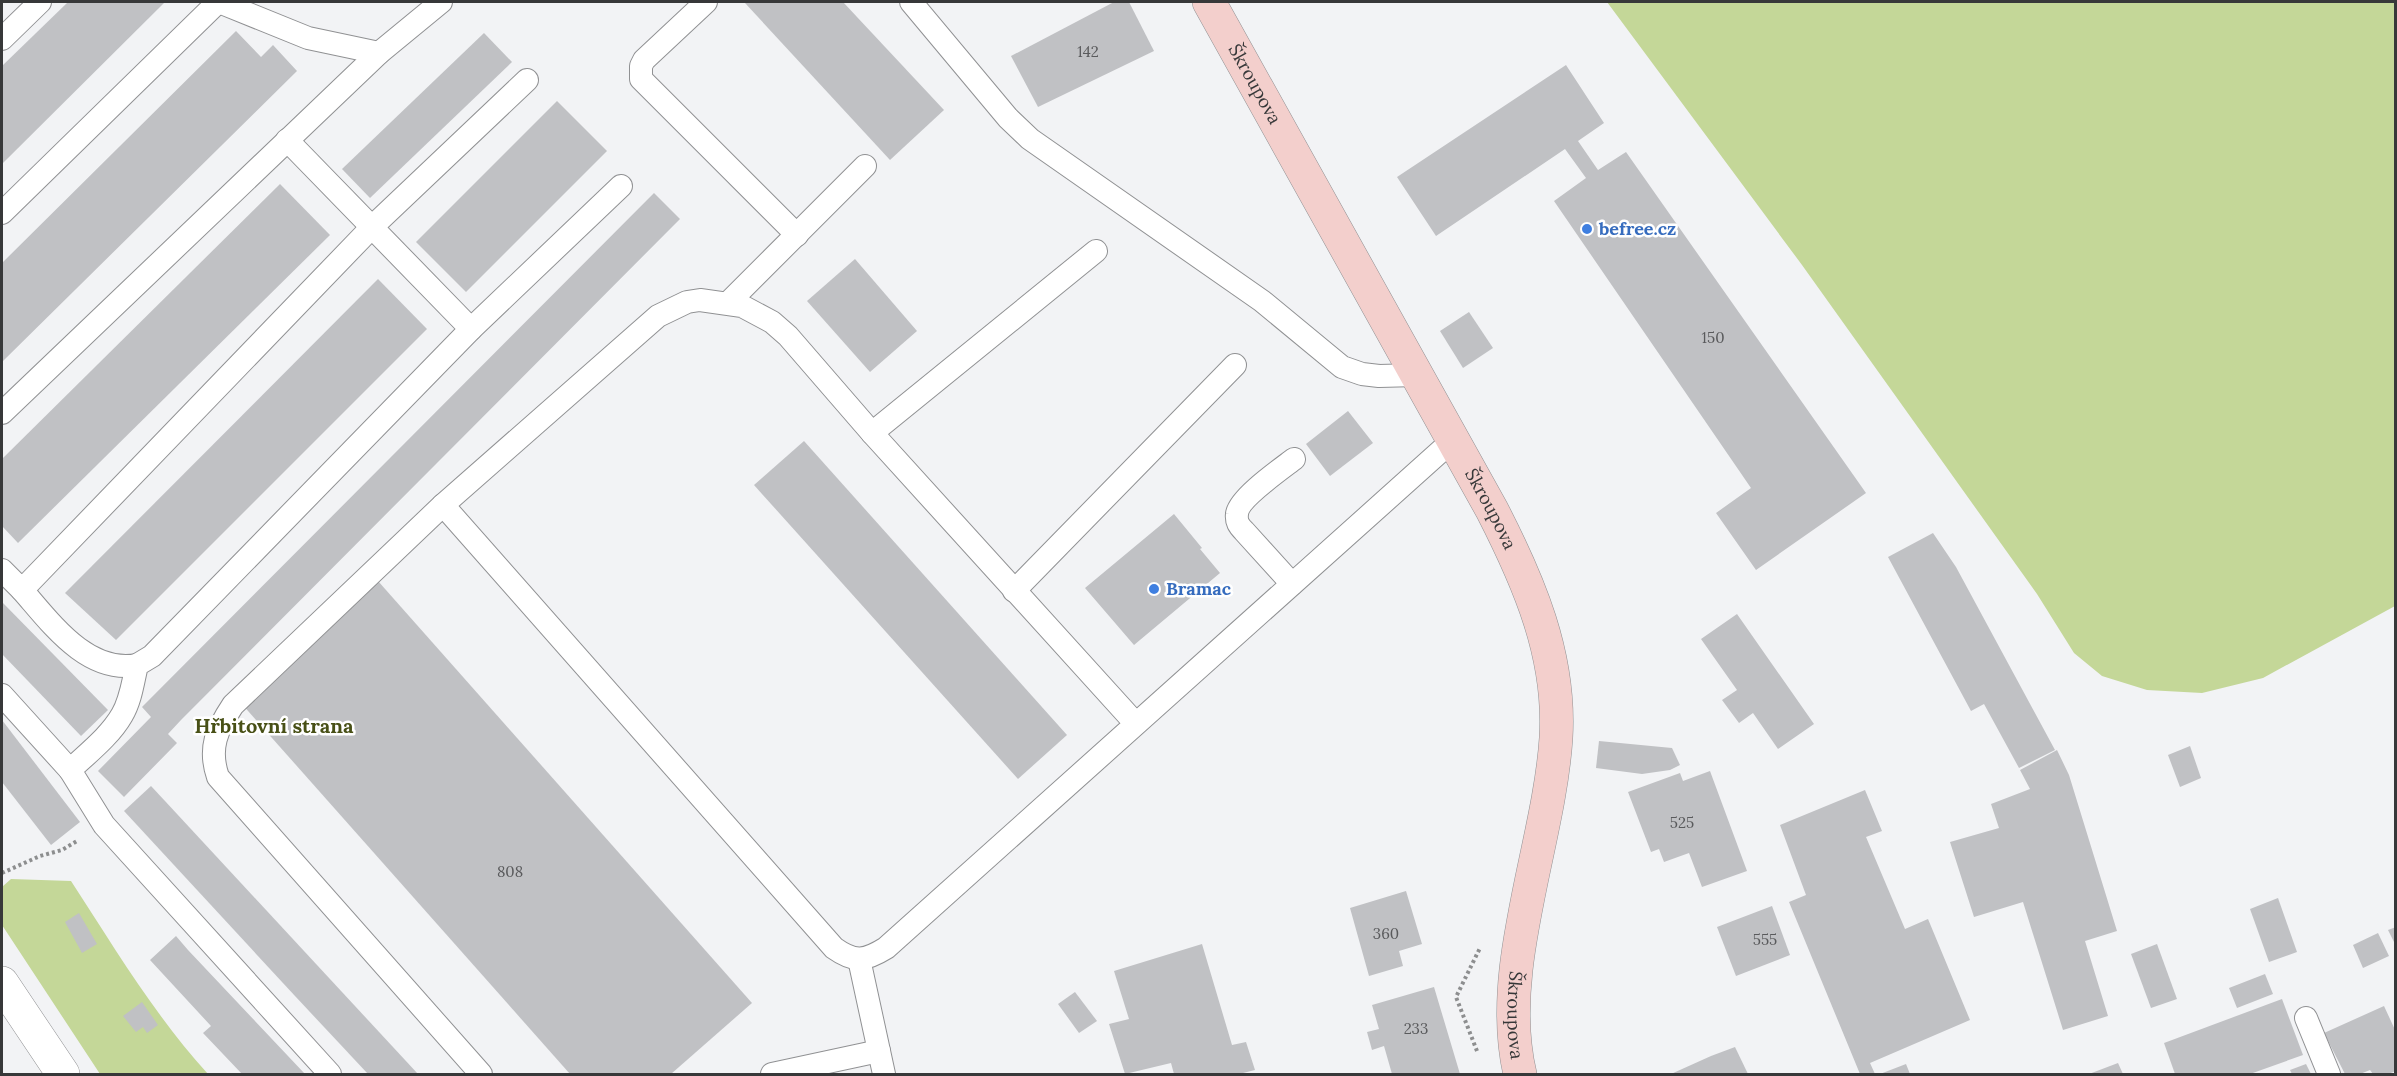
<svg xmlns="http://www.w3.org/2000/svg" width="2397" height="1076" font-family="Lora,serif">
<style>
.green{fill:#c4d798}
.building{fill:#c0c1c4}
.lines{fill:none;stroke-linecap:round;stroke-linejoin:round}
.lane-casing{stroke:#909193;stroke-width:24}
.street-casing{stroke:#909193;stroke-width:34}
.secondary-casing{stroke:#909193;stroke-width:34}
.path{stroke:#8d8e8f;stroke-width:4;stroke-dasharray:3 3;stroke-linecap:butt}
.lane{stroke:#fff;stroke-width:22}
.street{stroke:#fff;stroke-width:33}
.secondary{stroke:#f3cfcc;stroke-width:33}
.shop-dot{fill:#3f7fe0;stroke:#fff;stroke-width:2}
.labels{text-anchor:middle;stroke-width:5;stroke-linejoin:round;paint-order:stroke}
.number-label{font-size:15px;fill:#595a5c}
.street-label{font-size:18px;fill:#373839;stroke:#fff}
.shop-label{font-size:18px;font-weight:bold;fill:#366cbe;stroke:#fff;text-anchor:start}
.neighbourhood-label{font-size:20px;font-weight:bold;fill:#485016;stroke:#fff}
</style>
<rect width="100%" height="100%" fill="#f2f3f5"/>
<g class="green">
<polygon points="1607,2 2395,2 2395,606 2263,678 2202,693 2147,690 2102,676 2074,653 2037,594 1802,265"/>
<path d="M11 879 71 881C114 947 155 1016 208 1074H100L2 925V887Z"/>
</g>
<g class="building">
<polygon points="68,2 164,3 2,164 2,66"/>
<polygon points="747,2 843,2 944,110 890,160 745,3"/>
<polygon points="1114,2 1129,2 1154,51 1038,107 1011,56"/>
<polygon points="236,31 261,57 273,45 297,71 2,362 2,263"/>
<polygon points="484,33 512,62 370,198 342,169"/>
<polygon points="1566,65 1604,123 1578,141 1598,170 1626,152 1866,493 1756,570 1716,513 1751,488 1554,201 1586,178 1565,149 1436,236 1397,177"/>
<polygon points="557,101 607,151 466,292 416,242"/>
<polygon points="280,184 330,235 18,543 2,526 2,459"/>
<polygon points="654,193 680,219 181,720 168,734 177,743 124,797 98,771 151,717 142,707"/>
<polygon points="855,259 917,331 870,372 807,301"/>
<polygon points="378,279 427,329 116,640 65,593"/>
<polygon points="1469,312 1493,348 1463,368 1440,331"/>
<polygon points="1348,411 1373,443 1330,476 1306,444"/>
<polygon points="804,441 1067,735 1018,779 754,485"/>
<polygon points="1174,514 1202,548 1200,549 1220,573 1134,645 1085,588"/>
<polygon points="1933,533 1956,567 2055,750 2019,768 1984,704 1971,711 1888,557"/>
<polygon points="378,581 752,1003 671,1074 570,1074 241,703"/>
<polygon points="2,602 108,710 81,736 2,654"/>
<polygon points="1737,614 1814,724 1778,749 1753,713 1739,723 1722,700 1737,690 1701,639"/>
<polygon points="2,720 80,822 51,845 2,782"/>
<polygon points="1599,741 1672,748 1680,765 1670,770 1642,774 1596,768"/>
<polygon points="2190,746 2201,778 2180,787 2168,755"/>
<polygon points="2057,750 2069,775 2117,931 2085,941 2108,1016 2063,1030 2023,902 1974,917 1950,842 1999,828 1991,804 2030,789 2020,770"/>
<polygon points="1710,771 1747,871 1702,887 1689,853 1664,862 1659,849 1651,852 1628,792 1680,773 1683,781"/>
<polygon points="151,786 165,801 418,1074 368,1074 295,996 124,811"/>
<polygon points="1865,790 1882,831 1866,837 1905,929 1928,919 1970,1020 1870,1063 1875,1074 1860,1074 1789,902 1806,895 1780,825"/>
<polygon points="1406,891 1422,944 1399,951 1403,966 1369,976 1350,908"/>
<polygon points="2278,898 2297,952 2269,962 2250,909"/>
<polygon points="1772,906 1790,955 1736,976 1717,927"/>
<polygon points="79,913 97,944 82,953 65,922"/>
<polygon points="2396,927 2396,946 2388,930"/>
<polygon points="2378,933 2389,956 2363,968 2353,945"/>
<polygon points="176,936 188,950 305,1074 242,1074 203,1033 211,1026 150,960"/>
<polygon points="1202,944 1232,1045 1246,1042 1255,1070 1239,1074 1174,1074 1171,1063 1125,1074 1109,1024 1129,1019 1114,971"/>
<polygon points="2157,944 2177,999 2151,1008 2131,954"/>
<polygon points="2265,974 2273,994 2237,1008 2229,988"/>
<polygon points="1434,987 1460,1074 1392,1074 1384,1046 1372,1050 1367,1032 1379,1029 1372,1005"/>
<polygon points="1075,992 1097,1021 1079,1033 1058,1004"/>
<polygon points="2282,999 2303,1055 2250,1074 2175,1074 2164,1043"/>
<polygon points="142,1002 158,1025 147,1033 143,1027 136,1032 123,1016"/>
<polygon points="2384,1006 2396,1032 2396,1071 2388,1074 2373,1074 2370,1070 2360,1074 2345,1074 2324,1033"/>
<polygon points="1735,1047 1748,1074 1671,1074 1711,1056"/>
<polygon points="2118,1063 2123,1074 2089,1074"/>
<polygon points="1906,1064 1910,1074 1880,1074"/>
<polygon points="2306,1064 2311,1074 2292,1074 2290,1070"/>
</g>
<g class="lines">
<g class="lane-casing">
<g id="lane">
<polyline points="219,2 308,38 379,53"/>
<polyline points="706,2 644,60 641,66 641,79 797,235"/>
<polyline points="911,2 1008,118 1030,139 1262,301 1342,367 1362,374 1379,376 1417,375"/>
<polyline points="2,39 40,2"/>
<path d="M287 140 471 329 152 656 137 665C133 681 131 700 122 715 110 736 88 753 70 770L104 825 330 1074"/>
<polyline points="2,213 218,2"/>
<polyline points="728,303 865,166"/>
<polyline points="471,329 621,186"/>
<polyline points="2,413 379,53 441,2"/>
<polyline points="872,433 1096,251"/>
<path d="M443 505 233 705C217 729 208 748 218 777L481 1074"/>
<polyline points="2,570 22,590 372,227 527,80"/>
<path d="M1292 584 1244 531C1239 526 1236 522 1237 514 1238 499 1281 469 1294 459"/>
<path d="M22 590C51 623 87 674 137 665"/>
<polyline points="1014,591 1235,365"/>
<polyline points="2,695 70,770"/>
<path d="M1136 724 872 433 788 336 772 322 742 306 700 300 687 302 658 316 443 505 834 948C855 963 865 961 886 948L1385 501 1453 440"/>
<polyline points="859,959 884,1074"/>
<polyline points="2306,1018 2329,1074"/>
<polyline points="772,1074 879,1051"/>
</g>
</g>
<g class="street-casing">
<polyline id="street" points="2,983 63,1074"/>
</g>
<g class="secondary-casing">
<g id="secondary">
<path id="s1" d="M1209 2 1492 510C1529 582 1561 656 1556 738 1549 845 1495 969 1520 1074"/>
</g>
</g>
<g class="path">
<polyline points="2,873 40,856 62,850 77,841"/>
<polyline points="1477,1051 1456,997 1480,948"/>
</g>
<use href="#lane" class="lane"/>
<use href="#street" class="street"/>
<use href="#secondary" class="secondary"/>
</g>
<g class="shop-dot">
<circle cx="1587" cy="229" r="6"/>
<circle cx="1154" cy="589" r="6"/>
</g>
<g class="labels">
<g class="number-label">
<text x="1088" y="57">142</text>
<text x="1713" y="343">150</text>
<text x="1682" y="828">525</text>
<text x="510" y="877">808</text>
<text x="1386" y="939">360</text>
<text x="1765" y="945">555</text>
<text x="1416" y="1034">233</text>
</g>
<g class="street-label">
<text dy="6" stroke="none"><textPath href="#s1" startOffset="94">Škroupova</textPath></text>
<text dy="6" stroke="none"><textPath href="#s1" startOffset="580">Škroupova</textPath></text>
<text dy="6" stroke="none"><textPath href="#s1" startOffset="1102">Škroupova</textPath></text>
</g>
<g class="shop-label">
<text x="1599" y="235">befree.cz</text>
<text x="1166" y="595">Bramac</text>
</g>
<g class="neighbourhood-label">
<text x="274" y="733">Hřbitovní strana</text>
</g>
</g>
<rect width="2397" height="1076" fill="none" stroke="#373839" stroke-width="6"/>
</svg>
